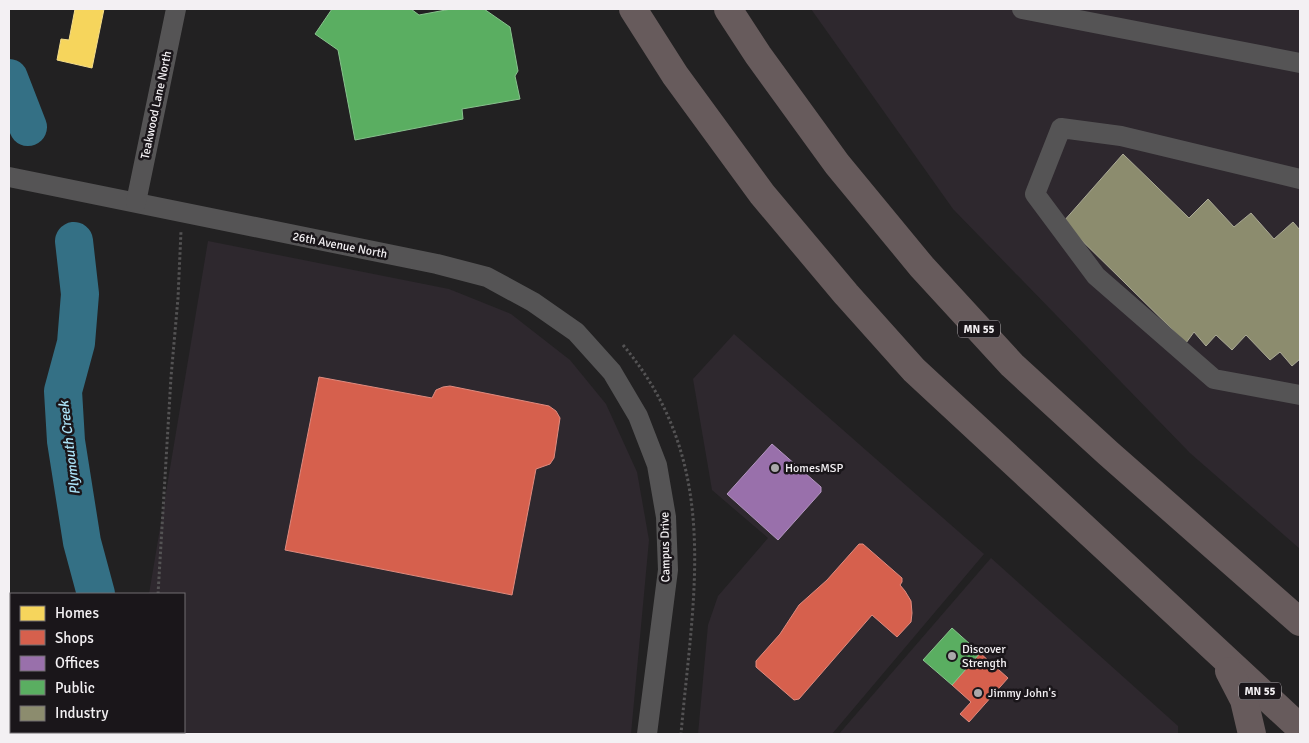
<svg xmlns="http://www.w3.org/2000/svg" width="1309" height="743" font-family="Signika,sans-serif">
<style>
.built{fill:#2e282e}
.homes{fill:#f6d55c;stroke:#f5dd89}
.shops{fill:#d6604d;stroke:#df8b7f}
.offices{fill:#9970ab;stroke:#b496c1}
.public{fill:#5aae61;stroke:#88c28d}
.industry{fill:#8c8c6e;stroke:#abaa96}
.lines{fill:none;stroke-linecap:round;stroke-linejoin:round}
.river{stroke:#347085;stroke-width:38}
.path{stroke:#545354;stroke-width:3;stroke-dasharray:2.5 2.5;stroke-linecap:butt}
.minor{stroke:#555455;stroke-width:20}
.highway{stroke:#675b5c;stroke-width:28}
.poi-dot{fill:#aaa8aa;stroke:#1a161a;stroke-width:2}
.labels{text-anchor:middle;stroke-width:5;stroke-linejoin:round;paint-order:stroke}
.shield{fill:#1a161a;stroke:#b2afb2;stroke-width:1}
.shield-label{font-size:11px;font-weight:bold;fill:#f3f0f3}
.street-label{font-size:12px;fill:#f3f0f3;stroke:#1a161a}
.poi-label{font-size:12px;fill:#f3f0f3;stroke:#1a161a;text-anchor:start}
.water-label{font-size:14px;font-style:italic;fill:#ade4f9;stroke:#1a161a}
</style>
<rect width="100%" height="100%" fill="#222122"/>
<g class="built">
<polygon points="811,9 1300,9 1300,549 1190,453 953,209"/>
<polygon points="208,241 449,289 511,314 570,360 606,404 637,472 649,540 631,734 125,734 126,732 184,732 184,594 149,594"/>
<polygon points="734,334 984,554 832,734 698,734 708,625 718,596 768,538 712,490 693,379"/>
<polygon points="991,558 1178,726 1178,734 839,734"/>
</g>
<polygon class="homes" points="75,9 104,9 92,68 57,60 61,39 69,40"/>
<g class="shops">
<polygon points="319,377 432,398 436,390 443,387 450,386 549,406 556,411 560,418 554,458 550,464 536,469 512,595 285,550"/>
<polygon points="859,544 863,544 902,578 902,582 900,585 905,591 911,601 912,613 911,622 897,637 872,615 799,699 794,700 756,667 756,661 780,634 799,605 827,580"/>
<polygon points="980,653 1008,678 969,722 960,714 971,702 952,685"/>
</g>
<polygon class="offices" points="772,444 821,487 821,492 778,540 727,494"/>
<g class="public">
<polygon points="332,9 411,9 419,15 451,9 484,9 510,27 518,71 515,76 520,99 462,109 463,119 355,140 338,50 315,34"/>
<polygon points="952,628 980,653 952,685 923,660"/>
</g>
<polygon class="industry" points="1123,154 1189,218 1208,199 1234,227 1251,213 1274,239 1293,222 1300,230 1300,359 1292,366 1280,352 1270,360 1246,335 1232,350 1216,335 1206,346 1194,332 1186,343 1063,222"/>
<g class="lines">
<g class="river">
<polyline points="9,78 28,127"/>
<polyline points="74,241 80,294 76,343 63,391 66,441 82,542 96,594"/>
<polyline points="9,659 11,658"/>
</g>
<g class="path">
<path d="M623 345C723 464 693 594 681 734"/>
<polyline points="158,594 171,377 178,298 181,231"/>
<polyline points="138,734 138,732"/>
</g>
<g class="minor">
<polyline points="1022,9 1300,63"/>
<polyline points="9,177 437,264 487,277 533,302 576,332 612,372 638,416 657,465 666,517 668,570 647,734"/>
<polyline points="1300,179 1121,136 1061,128 1035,194 1096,276 1214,379 1300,395"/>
<polyline points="136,202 176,9"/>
</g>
<g class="highway">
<polyline points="633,9 675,75 762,194 846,294 914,370 1300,728"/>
<polyline points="728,9 758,55 837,164 922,267 1012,365 1108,453 1300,622"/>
<polyline points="1229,671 1244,700 1252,734"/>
</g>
</g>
<g class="poi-dot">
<circle cx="775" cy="468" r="5"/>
<circle cx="952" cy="656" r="5"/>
<circle cx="978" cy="693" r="5"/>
</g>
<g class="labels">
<g class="shield">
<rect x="958" y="320.5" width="42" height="17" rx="4"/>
<rect x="1239" y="682.5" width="42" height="17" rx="4"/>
</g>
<g class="shield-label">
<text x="979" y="333">MN 55</text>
<text x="1260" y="695">MN 55</text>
</g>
<g class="street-label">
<text transform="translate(156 105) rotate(-78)" y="4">Teakwood Lane North</text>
<text transform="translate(340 245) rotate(11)" y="4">26th Avenue North</text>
<text transform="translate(665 547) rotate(-91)" y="4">Campus Drive</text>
</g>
<g class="poi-label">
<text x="785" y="472">HomesMSP</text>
<text x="962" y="653">Discover<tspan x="962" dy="14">Strength</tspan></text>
<text x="988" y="697">Jimmy John's</text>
</g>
<g class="water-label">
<text transform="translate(69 448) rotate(-97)" y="5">Plymouth Creek</text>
</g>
</g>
<rect width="1309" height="743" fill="none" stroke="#f3f0f3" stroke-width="20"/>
<rect x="10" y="593" width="175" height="140" fill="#1a161a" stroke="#716d71"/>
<rect x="20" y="606" width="25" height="15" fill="#f6d55c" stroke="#716d71"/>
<text x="55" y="618" font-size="15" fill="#f3f0f3">Homes</text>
<rect x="20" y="630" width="25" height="15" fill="#d6604d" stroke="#716d71"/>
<text x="55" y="643" font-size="15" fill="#f3f0f3">Shops</text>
<rect x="20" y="656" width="25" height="15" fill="#9970ab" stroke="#716d71"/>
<text x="55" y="668" font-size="15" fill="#f3f0f3">Offices</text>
<rect x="20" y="680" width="25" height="15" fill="#5aae61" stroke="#716d71"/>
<text x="55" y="693" font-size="15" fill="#f3f0f3">Public</text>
<rect x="20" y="706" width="25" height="15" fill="#8c8c6e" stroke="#716d71"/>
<text x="55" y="718" font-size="15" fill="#f3f0f3">Industry</text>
</svg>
